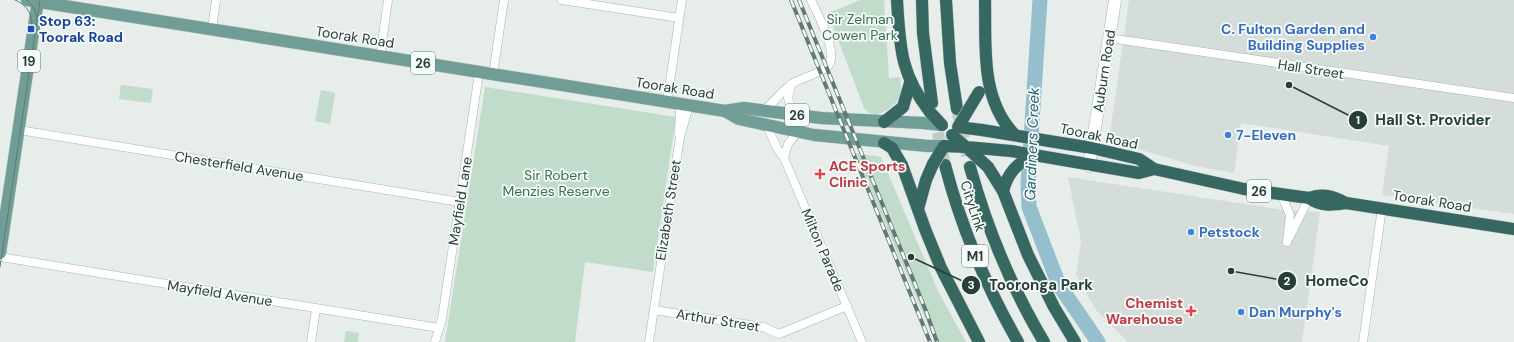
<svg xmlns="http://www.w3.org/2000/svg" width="1514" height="342" font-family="'DM Sans',sans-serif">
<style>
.built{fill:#d4ddda}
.green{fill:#c2dccb}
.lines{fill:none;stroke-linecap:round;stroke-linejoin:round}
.river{stroke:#95bfcc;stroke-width:15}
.highway-tunnel{stroke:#c0cac7;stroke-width:12;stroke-dasharray:12 6;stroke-linecap:butt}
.street-casing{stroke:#a9b5b2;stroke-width:9}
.secondary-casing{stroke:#a3b5b0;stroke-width:13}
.primary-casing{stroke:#c3c9c8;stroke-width:13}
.highway-casing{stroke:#c3c9c8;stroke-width:13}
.street{stroke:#fff;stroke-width:8}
.secondary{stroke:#fff;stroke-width:12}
.primary{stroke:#709e96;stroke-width:12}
.highway{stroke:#366761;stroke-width:12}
.tram{stroke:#627974;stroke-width:1}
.rail-casing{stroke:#627974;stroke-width:4}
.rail{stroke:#f6faf9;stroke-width:2.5;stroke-dasharray:8;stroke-linecap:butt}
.primary-bridge-casing{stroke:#c3c9c8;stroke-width:13;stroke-linecap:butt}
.highway-bridge-casing{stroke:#c3c9c8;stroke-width:13;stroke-linecap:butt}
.primary-bridge{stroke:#709e96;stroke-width:12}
.highway-bridge{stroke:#366761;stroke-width:12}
.transit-dot{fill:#1a4fb4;stroke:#f6faf9;stroke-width:1.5}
.shop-dot{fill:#3f7fe0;stroke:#f6faf9;stroke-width:1.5}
.health-dot{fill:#e0444e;stroke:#f6faf9;stroke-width:1.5}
.labels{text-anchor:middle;stroke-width:3.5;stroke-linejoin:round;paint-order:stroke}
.shield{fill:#f6faf9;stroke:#657673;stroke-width:1}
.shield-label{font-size:13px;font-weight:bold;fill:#273e39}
.park-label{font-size:14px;fill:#357151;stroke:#f6faf9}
.transit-label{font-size:14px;font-weight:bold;fill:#164399;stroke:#f6faf9;text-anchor:start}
.shop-label{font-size:14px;font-weight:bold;fill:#366cbe;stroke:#f6faf9;text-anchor:start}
.street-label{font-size:14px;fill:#273e39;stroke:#f6faf9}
.health-label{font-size:14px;font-weight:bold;fill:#be3a42;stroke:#f6faf9;text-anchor:start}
.water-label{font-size:15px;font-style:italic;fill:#276174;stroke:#f6faf9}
.leader{fill:none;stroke:#273e39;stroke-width:1.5}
.callout-dot{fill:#273e39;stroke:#f6faf9;stroke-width:1.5}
.mark-label{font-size:12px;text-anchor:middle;font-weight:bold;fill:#fff}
.callout-label{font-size:15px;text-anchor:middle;font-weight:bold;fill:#273e39;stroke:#f6faf9;stroke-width:3.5;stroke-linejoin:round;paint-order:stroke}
</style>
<rect width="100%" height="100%" fill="#e6edeb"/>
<g class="built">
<polygon points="1129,0 1514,0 1514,214 1382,195 1389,146 1241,123 1234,173 1196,166 1121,144 1114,140 1110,133"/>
<polygon points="1068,177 1283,210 1320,212 1302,342 1128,342 1096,310 1076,275 1081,241"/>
</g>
<g class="green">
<path d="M861 0H884L889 78 900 77 901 96C894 107 875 123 864 108L828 13Z"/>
<polygon points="121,85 153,89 151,103 119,99"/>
<polygon points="485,87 676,117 653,272 585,262 575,342 445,342"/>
<polygon points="321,90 335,93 330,124 315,121"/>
<polygon points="855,153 881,157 939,293 966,342 935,342"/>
<polygon points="346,331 359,333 358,342 344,342"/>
</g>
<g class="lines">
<polyline class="river" points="1040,0 1028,184 1029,207 1059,285 1098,342"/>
<g class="highway-tunnel">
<polyline points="957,109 970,167"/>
<polyline points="934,115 945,165"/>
</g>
<g class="street-casing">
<g id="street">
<polyline points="562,0 679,18"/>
<polyline points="212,29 216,0"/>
<polyline points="1109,38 1514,98"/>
<polyline points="380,57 388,0"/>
<polyline points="493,75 504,0"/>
<polyline points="791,85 788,98 793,114"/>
<polyline points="667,102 682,0"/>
<path d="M763 110C775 103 782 89 795 82 805 77 817 74 826 68 842 57 817 14 811 0"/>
<polyline points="767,126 777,148 784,158 862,342"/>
<polyline points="19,130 460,202"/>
<polyline points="679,134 680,104"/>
<polyline points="784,158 788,144 798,132"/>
<polyline points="1281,194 1290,215 1287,242"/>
<polyline points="1289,238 1309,198"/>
<polyline points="0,257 439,328"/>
<polyline points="654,310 763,327 779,334 847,306"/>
<polyline points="311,342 316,309"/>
<polyline points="435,342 442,319 479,73"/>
<polyline points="649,342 680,137 689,106"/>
<polyline points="1363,342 1382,208"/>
</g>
</g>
<g class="secondary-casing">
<polyline id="secondary" points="1089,166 1115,0"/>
</g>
<g class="primary-casing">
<g id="primary">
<polyline points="27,0 725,111 744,108 821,118 923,123"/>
<polyline points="725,111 739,119 814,135 928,146"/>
<polyline points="0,253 38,0"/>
</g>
</g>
<g class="highway-casing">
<g id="highway">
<path d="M897 0C900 47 900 74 930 112"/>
<polyline points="922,0 923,33 932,103"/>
<polyline points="946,0 950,63 957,109"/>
<path d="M985 0C986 46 980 98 1014 134"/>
<polyline points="884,122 903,107 910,83"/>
<path d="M982 130 1092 148 1139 159 1154 169 1244 189 1309 198C1322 207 1332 205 1346 203"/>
<polyline points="884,143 892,148 902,165 925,229 941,268 979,342"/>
<polyline points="966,147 988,167 1003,191 1028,255 1054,307 1075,342"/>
<polyline points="966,147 1011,151 1139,173 1154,169"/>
<path d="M945 165C961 227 986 286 1018 342"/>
<path d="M970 167C987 228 1011 287 1044 342"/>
<path d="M1003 191C1008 172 1017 164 1033 155"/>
<path d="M1309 198C1323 193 1332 196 1346 203L1514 229"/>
<polyline points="918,209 926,180 933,164"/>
</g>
</g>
<use href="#street" class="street"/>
<use href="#secondary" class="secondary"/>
<use href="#primary" class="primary"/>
<use href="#highway" class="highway"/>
<g class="tram">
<path d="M15 0C26 4 32 13 32 25"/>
<polyline points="27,0 34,8 37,17"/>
<polyline points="0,267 40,0"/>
</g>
<g class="rail-casing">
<g id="rail">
<polyline points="791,0 930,342"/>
<polyline points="799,0 926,311 937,342"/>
</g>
</g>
<use href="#rail" class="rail"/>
<g class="primary-bridge-casing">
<g id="primary-bridge">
<polyline points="923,123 942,125"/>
<polyline points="928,146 944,146"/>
</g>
</g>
<g class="highway-bridge-casing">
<g id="highway-bridge">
<polyline points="979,92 958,127 982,130"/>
<polyline points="930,112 942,125"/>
<polyline points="952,135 966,147"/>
<polyline points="933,164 944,146 966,147"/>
</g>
</g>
<use href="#primary-bridge" class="primary-bridge"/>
<use href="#highway-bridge" class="highway-bridge"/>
</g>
<rect class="transit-dot" x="27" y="25" width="8" height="8" rx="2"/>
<g class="shop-dot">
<circle cx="1373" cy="37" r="4"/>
<circle cx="1228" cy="135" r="4"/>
<circle cx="1191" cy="232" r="4"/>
<circle cx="1241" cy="312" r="4"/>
</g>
<g class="health-dot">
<path d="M818 168h4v4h4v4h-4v4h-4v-4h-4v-4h4z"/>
<path d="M1189 305h4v4h4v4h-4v4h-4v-4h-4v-4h4z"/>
</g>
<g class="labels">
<g class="shield">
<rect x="18" y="50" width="22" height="22" rx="3"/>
<rect x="411" y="52" width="24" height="22" rx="3"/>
<rect x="785" y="104" width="24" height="22" rx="3"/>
<rect x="1247" y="180" width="24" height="22" rx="3"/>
<rect x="962" y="245" width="26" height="22" rx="3"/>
</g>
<g class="shield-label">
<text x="29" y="66">19</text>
<text x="423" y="68">26</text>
<text x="797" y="120">26</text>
<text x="1259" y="196">26</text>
<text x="975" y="261">M1</text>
</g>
<g class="park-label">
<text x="860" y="24">Sir Zelman<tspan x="860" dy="16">Cowen Park</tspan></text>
<text x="556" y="180">Sir Robert<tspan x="556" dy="16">Menzies Reserve</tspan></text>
</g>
<g class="transit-label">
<text x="39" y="26">Stop 63:<tspan x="39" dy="16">Toorak Road</tspan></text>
</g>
<g class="shop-label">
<text x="1365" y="34" text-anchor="end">C. Fulton Garden and<tspan x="1365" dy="16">Building Supplies</tspan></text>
<text x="1236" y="140">7-Eleven</text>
<text x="1199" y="237">Petstock</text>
<text x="1249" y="317">Dan Murphy's</text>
</g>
<g class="street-label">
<text transform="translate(355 37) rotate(9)" y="5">Toorak Road</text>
<text transform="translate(1311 69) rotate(9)" y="5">Hall Street</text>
<text transform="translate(1104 71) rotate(-81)" y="5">Auburn Road</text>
<text transform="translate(675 88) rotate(9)" y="5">Toorak Road</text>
<text transform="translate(1099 136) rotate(12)" y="5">Toorak Road</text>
<text transform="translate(239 166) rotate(9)" y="5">Chesterfield Avenue</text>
<text transform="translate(460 201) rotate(-81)" y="5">Mayfield Lane</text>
<text transform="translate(1432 201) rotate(9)" y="5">Toorak Road</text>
<text transform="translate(973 206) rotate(72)" y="5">CityLink</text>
<text transform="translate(668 210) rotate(-81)" y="5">Elizabeth Street</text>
<text transform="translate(823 250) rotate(67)" y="5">Milton Parade</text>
<text transform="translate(220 293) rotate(9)" y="5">Mayfield Avenue</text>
<text transform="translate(718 320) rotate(9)" y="5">Arthur Street</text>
</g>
<g class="health-label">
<text x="829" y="171">ACE Sports<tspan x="829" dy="16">Clinic</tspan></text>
<text x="1183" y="308" text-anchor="end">Chemist<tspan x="1183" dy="16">Warehouse</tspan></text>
</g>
<g class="water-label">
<text transform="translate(1032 144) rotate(-88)" y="5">Gardiners Creek</text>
</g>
</g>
<path class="leader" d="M1289 85L1358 120M1231 271L1287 281M911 257L971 285"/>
<g class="callout-dot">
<circle cx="1289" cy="85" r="4"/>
<circle cx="1231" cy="271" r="4"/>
<circle cx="911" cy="257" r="4"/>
<circle cx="1358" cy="120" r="10"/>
<circle cx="1287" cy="281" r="10"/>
<circle cx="971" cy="285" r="10"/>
</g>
<g class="mark-label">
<text x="1358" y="124">1</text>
<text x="1287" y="285">2</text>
<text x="971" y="289">3</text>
</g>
<g class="callout-label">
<text x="1433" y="125">Hall St. Provider</text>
<text x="1337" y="286">HomeCo</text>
<text x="1041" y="290">Tooronga Park</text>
</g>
</svg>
